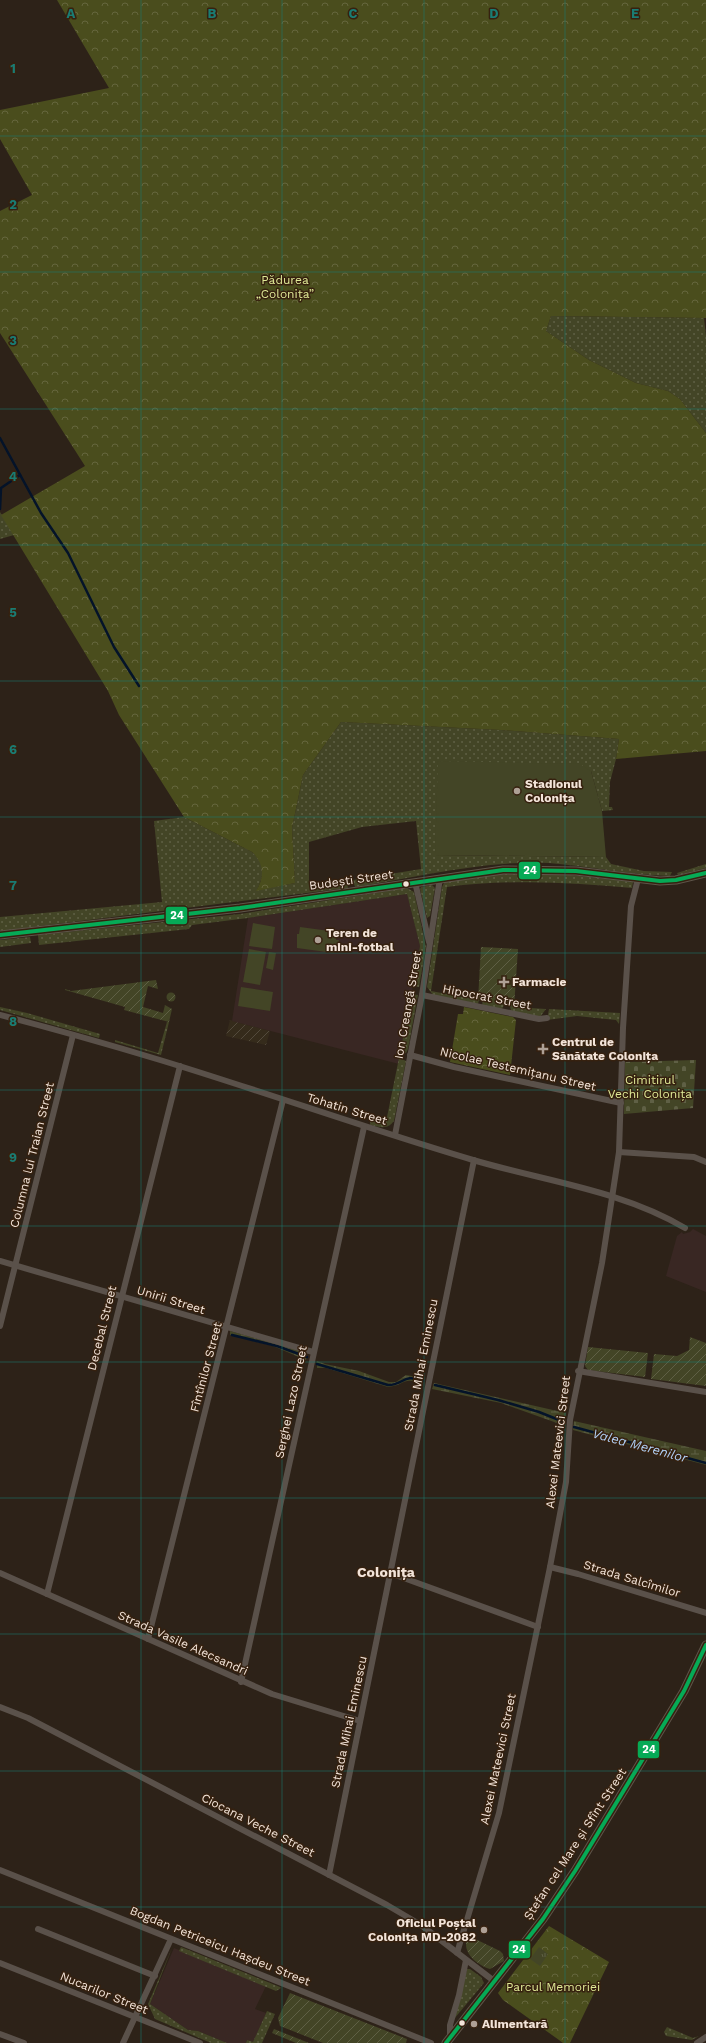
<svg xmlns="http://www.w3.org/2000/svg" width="706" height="2043" font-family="'Work Sans',sans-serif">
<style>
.industrial{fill:url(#industrial-furrows)}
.education{fill:#392723}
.grass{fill:url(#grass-dots)}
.forest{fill:url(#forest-crowns)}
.wetland{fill:url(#wetland-marsh)}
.cemetery{fill:url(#cemetery-stones)}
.park{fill:url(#park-tufts)}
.garden{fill:url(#garden-furrows)}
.pitch{fill:#434526}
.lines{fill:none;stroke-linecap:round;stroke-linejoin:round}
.stream{stroke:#041329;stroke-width:2.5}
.street{stroke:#5a514a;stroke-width:6}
.secondary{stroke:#5e554a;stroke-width:9}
.bus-1-casing{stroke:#36210f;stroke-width:7}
.bus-1{stroke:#06aa56;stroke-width:4}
.grid{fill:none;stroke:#1a7c73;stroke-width:1;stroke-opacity:0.55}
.poi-dot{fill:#aea095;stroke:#36210f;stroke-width:1.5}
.bus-dot{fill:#f3e4d9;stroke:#36210f;stroke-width:1.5}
.labels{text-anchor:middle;stroke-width:3;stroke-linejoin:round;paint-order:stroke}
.park-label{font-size:12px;fill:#e0ea97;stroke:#36210f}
.poi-label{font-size:12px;font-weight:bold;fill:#f3e4d9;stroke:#36210f;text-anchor:start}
.street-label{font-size:12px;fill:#f3e4d9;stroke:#36210f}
.water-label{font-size:13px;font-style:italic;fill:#afcff5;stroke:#36210f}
.quarter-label{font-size:14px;font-weight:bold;fill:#f3e4d9;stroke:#36210f}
.grid-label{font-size:13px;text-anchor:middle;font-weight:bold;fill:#1a7c73;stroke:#36210f;stroke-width:3;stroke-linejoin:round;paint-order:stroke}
.line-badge{stroke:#36210f;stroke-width:1.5}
.badge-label{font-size:11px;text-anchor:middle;font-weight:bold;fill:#fff}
</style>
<defs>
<pattern id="industrial-furrows" width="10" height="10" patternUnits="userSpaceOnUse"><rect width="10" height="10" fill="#352b1b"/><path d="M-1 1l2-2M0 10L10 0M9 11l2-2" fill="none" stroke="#534a3c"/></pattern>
<pattern id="grass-dots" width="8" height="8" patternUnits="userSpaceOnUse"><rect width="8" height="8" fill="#434526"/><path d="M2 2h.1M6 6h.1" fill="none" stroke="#5f6045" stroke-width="1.8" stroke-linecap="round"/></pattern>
<pattern id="forest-crowns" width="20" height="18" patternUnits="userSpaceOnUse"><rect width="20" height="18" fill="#4a4d1d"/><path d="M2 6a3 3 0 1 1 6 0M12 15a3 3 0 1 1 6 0" fill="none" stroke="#65663d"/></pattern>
<pattern id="wetland-marsh" width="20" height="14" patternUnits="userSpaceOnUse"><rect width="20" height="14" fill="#434526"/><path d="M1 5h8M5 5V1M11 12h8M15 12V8" fill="none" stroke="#5f6045"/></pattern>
<pattern id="cemetery-stones" width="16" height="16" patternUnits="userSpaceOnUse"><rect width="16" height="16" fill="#434526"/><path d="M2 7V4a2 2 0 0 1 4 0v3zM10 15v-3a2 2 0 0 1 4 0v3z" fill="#5f6045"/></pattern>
<pattern id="park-tufts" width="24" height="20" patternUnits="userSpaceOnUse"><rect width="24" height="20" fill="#434526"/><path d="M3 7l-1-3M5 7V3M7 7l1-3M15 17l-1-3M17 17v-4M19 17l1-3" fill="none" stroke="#5f6045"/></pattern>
<pattern id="garden-furrows" width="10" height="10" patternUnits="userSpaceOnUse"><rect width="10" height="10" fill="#434526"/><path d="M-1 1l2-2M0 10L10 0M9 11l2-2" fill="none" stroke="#5f6045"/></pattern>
</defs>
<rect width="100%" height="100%" fill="#2d2218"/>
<polygon class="industrial" points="230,1020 270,1031 266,1045 226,1036"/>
<g class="education">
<polygon points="407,894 420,946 399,1064 232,1021 248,918"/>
<polygon points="693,1229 706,1236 706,1292 666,1276 677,1236 682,1232 683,1234 690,1232"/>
<polygon points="174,1948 266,1986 255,2009 266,2013 253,2043 247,2040 246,2043 227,2043 198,2031 188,2030 150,2004"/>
</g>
<g class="grass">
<polygon points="551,316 704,318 706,336 706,433 680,399 668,391 636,383 589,360 546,331"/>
<polygon points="0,512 14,535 0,539"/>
<path d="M341 722 501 730 619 739 616 759 610 782 609 807H612L613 810 602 811 591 771 435 855 606 857 611 864 644 871 672 872 670 876C629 875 589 866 549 863 484 860 418 877 355 887L353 880 421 869 416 821 362 827 309 842V887L347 881 348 888 0 931V917L162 902 154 821 184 817 252 852C266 864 264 875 257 890L295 883 292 828 303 775Z"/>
<polygon points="706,864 706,868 678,875 677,873"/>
<path d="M495 874H562L633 882 632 888C571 882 509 879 447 887L431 991 479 1000 478 1004 433 995 427 987 442 887 445 881Z"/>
<polygon points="432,885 435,888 430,916 427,918 420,889 421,887"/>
<polygon points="407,888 414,892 426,947 419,987 413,986 420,946 407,894 248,918 192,925 189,929 39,945 38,935 240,914"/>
<polygon points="30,937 31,943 0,947 0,940"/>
<polygon points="411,994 418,995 408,1049 406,1053 400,1054"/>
<polygon points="483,1001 504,1005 502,1009 482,1005"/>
<polygon points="510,1006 514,1007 546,1009 540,1017 511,1011"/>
<polygon points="0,1007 27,1013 100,1034 99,1038 0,1010"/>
<polygon points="549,1009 620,1013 619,1024 616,1020 577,1016 547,1020"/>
<polygon points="167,1022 169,1022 161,1055 115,1042 115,1040 158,1053"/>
<path d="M399 1058 406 1061 394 1121C387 1130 381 1127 370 1125L371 1118 386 1122Z"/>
<polygon points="181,1947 280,1987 281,1988 276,1991 179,1951"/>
<polygon points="172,1948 150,2004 188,2030 198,2031 227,2043 211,2043 155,2019 148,2004"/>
<polygon points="467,1969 470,1969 481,1977 484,1983 454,2019"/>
<polygon points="267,2011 275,2014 262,2043 246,2043 247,2040 253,2042"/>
<polygon points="667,2027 693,2038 699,2036 692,2040 666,2036 664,2032"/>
</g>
<g class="forest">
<path d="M57 0H706V318L551 316 546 331 589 360 636 383 668 391 680 399 706 433V751L616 759 619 739 501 730 341 722 303 775 292 828 295 883 256 891C265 877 264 863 252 852L184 817 119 715 108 691 1 515 85 466 0 333V211L32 195 0 139V110L109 88Z"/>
<polygon points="464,1007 513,1017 516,1020 510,1075 450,1062 458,1014 463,1014"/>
<polygon points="549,1926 609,1962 570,2043 563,2043 559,2040 503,2000 498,1993"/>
</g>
<g class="wetland">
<polygon points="230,1331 302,1351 307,1356 306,1360 273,1346 230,1335"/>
<path d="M317 1361 325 1364 359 1371 389 1382H396L406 1375 424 1378 422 1384C403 1376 406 1385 388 1387L326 1368H317Z"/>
<polygon points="434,1383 566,1413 563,1428 557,1423 501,1403 432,1389"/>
<polygon points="574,1421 706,1451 706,1465 573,1430"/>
</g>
<polygon class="cemetery" points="696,1060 693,1108 624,1114 625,1062"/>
<polygon class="park" points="539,1947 548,1954 540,1966 530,1959"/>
<g class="garden">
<polygon points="481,947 518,949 514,1007 478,1000"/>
<polygon points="156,980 158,989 148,986 143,1007 163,1013 165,1005 172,1009 169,1022 124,1010 125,1007 65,990 65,989 71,991"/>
<circle cx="171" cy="997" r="4.5"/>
<polygon points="690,1337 706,1343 706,1386 651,1379 654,1354 677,1356 689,1350"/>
<polygon points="588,1347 648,1353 645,1377 588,1370 585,1366"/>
<path d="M471 1937 500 1951 503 1954 504 1961 490 1969C477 1965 462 1953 467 1939Z"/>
<polygon points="290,1993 407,2039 406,2043 323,2043 280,2026 278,2018"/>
<polygon points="274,2029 309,2043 296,2043 272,2033"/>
</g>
<g class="pitch">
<polygon points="438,761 580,764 591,771 602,811 606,857 435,855"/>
<polygon points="253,923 275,927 272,949 249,946"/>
<polygon points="300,927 337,932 336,940 339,940 338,946 335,946 334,953 297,948 297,934 299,934"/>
<polygon points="249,949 266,952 260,985 243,982"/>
<polygon points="269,952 276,953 273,970 266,968"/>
<polygon points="241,987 273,992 270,1011 238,1006"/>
</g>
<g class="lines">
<g class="stream">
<polyline points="0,438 41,513 68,553 114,647 139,686"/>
<polyline points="0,509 1,488 20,475"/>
<polyline points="232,1335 277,1346 307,1357"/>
<path d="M317 1364 388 1385C404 1385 403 1373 423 1381"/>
<polyline points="435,1385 498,1400 539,1412 564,1422"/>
<polyline points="574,1427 706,1463"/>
</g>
<g class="street">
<polyline points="415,882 429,942"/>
<polyline points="422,995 539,1019 547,1018"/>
<path d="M0 1015C54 1029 107 1044 160 1060 265 1092 368 1129 473 1160 544 1181 621 1190 685 1228"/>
<polyline points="410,1055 454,1067 621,1103"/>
<polyline points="395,1135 422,995 440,878"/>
<polyline points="619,1152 694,1157 706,1162"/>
<polyline points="0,1261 313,1352"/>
<polyline points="0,1326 73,1035"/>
<polyline points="578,1371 706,1392"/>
<polyline points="550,1567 578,1574 706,1613"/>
<polyline points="0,1573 272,1694 360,1721"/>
<polyline points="390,1573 538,1627"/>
<polyline points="47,1594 180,1066"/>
<polyline points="148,1639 283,1100"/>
<polyline points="241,1682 364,1127"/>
<polyline points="0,1707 28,1718 387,1905 421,1925 494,1981"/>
<polyline points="0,1870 431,2043"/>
<polyline points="329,1875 474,1160"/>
<polyline points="38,1929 155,1976"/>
<polyline points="457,1953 499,1813 550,1567 566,1482 570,1420 602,1263 619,1152 623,1028 631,906 638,879"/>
<polyline points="0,1963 200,2043"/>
<polyline points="0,2034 24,2043"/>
<polyline points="450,2036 450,2025 459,1995 466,1960"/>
<polyline points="123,2043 171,1939"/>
<polyline points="697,2043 706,2037"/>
</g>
<g class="secondary">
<polyline points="0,935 240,908 503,870 576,871 660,881 676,880 706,873"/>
<polyline points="446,2043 543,1919 575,1871 684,1691 706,1645"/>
</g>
<g class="bus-1-casing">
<g id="bus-1">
<polyline points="0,935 240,908 503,870 576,871 660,881 676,880 706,873"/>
<polyline points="446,2043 543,1919 575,1871 684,1691 706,1645"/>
</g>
</g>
<use href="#bus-1" class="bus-1"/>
</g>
<path class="grid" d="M141 0V2043M282 0V2043M424 0V2043M565 0V2043M0 136H706M0 272H706M0 409H706M0 545H706M0 681H706M0 817H706M0 953H706M0 1090H706M0 1226H706M0 1362H706M0 1498H706M0 1634H706M0 1771H706M0 1907H706"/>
<g class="poi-dot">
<circle cx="517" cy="791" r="4"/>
<circle cx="318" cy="940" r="4"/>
<path d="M502 976h4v4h4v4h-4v4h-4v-4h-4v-4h4z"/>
<path d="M541 1043h4v4h4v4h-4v4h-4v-4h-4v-4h4z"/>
<circle cx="484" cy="1930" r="4"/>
<circle cx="474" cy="2024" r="4"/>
</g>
<g class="bus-dot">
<circle cx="406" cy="884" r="3.5"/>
<circle cx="462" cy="2023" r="3.5"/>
</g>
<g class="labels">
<g class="park-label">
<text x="285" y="284">Pădurea<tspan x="285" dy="14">„Colonița”</tspan></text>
<text x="650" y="1084">Cimitirul<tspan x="650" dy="14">Vechi Colonița</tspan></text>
<text x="553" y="1991">Parcul Memoriei</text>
</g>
<g class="poi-label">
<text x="525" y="788">Stadionul<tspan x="525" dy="14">Colonița</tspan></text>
<text x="326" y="937">Teren de<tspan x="326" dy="14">mini-fotbal</tspan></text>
<text x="512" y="986">Farmacie</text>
<text x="552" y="1046">Centrul de<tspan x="552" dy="14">Sănătate Colonița</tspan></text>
<text x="476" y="1927" text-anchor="end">Oficiul Poștal<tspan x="476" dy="14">Colonița MD-2082</tspan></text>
<text x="482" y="2028">Alimentară</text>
</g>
<g class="street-label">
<text transform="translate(351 880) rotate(-8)" y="4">Budești Street</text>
<text transform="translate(487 997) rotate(11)" y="4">Hipocrat Street</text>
<text transform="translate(408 1005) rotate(-80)" y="4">Ion Creangă Street</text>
<text transform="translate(518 1069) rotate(13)" y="4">Nicolae Testemițanu Street</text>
<text transform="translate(347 1109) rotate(17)" y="4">Tohatin Street</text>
<text transform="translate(32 1155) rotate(-76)" y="4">Columna lui Traian Street</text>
<text transform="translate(171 1300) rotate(17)" y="4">Unirii Street</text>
<text transform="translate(102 1328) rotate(-76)" y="4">Decebal Street</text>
<text transform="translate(421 1365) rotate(-79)" y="4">Strada Mihai Eminescu</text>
<text transform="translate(206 1367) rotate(-75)" y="4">Fîntînilor Street</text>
<text transform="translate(291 1402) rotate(-78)" y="4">Serghei Lazo Street</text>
<text transform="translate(558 1442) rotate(-83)" y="4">Alexei Mateevici Street</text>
<text transform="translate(632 1579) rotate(17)" y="4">Strada Salcîmilor</text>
<text transform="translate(183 1643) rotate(24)" y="4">Strada Vasile Alecsandri</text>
<text transform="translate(349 1722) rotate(-78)" y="4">Strada Mihai Eminescu</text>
<text transform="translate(498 1759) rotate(-78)" y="4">Alexei Mateevici Street</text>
<text transform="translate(258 1825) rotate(27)" y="4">Ciocana Veche Street</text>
<text transform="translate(575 1844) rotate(-57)" y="4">Ștefan cel Mare și Sfînt Street</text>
<text transform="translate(220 1946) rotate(22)" y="4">Bogdan Petriceicu Hașdeu Street</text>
<text transform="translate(104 1993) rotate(22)" y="4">Nucarilor Street</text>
</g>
<g class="water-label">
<text transform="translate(640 1445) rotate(15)" y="5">Valea Merenilor</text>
</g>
<g class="quarter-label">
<text x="386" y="1577">Colonița</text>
</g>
</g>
<g class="grid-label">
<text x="71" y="18">A</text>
<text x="212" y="18">B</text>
<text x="353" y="18">C</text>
<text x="494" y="18">D</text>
<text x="635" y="18">E</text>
<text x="13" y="73">1</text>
<text x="13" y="209">2</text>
<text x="13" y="345">3</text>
<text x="13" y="481">4</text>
<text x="13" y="617">5</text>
<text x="13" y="754">6</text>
<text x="13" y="890">7</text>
<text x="13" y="1026">8</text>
<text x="13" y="1162">9</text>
</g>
<g class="line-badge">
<rect x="518" y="861" width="23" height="19" rx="4" fill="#06aa56"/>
<rect x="165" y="906" width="23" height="19" rx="4" fill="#06aa56"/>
<rect x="637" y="1740" width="23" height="19" rx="4" fill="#06aa56"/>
<rect x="508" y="1940" width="23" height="19" rx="4" fill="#06aa56"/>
</g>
<g class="badge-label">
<text x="530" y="874">24</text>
<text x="177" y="919">24</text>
<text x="649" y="1753">24</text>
<text x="519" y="1953">24</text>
</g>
</svg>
